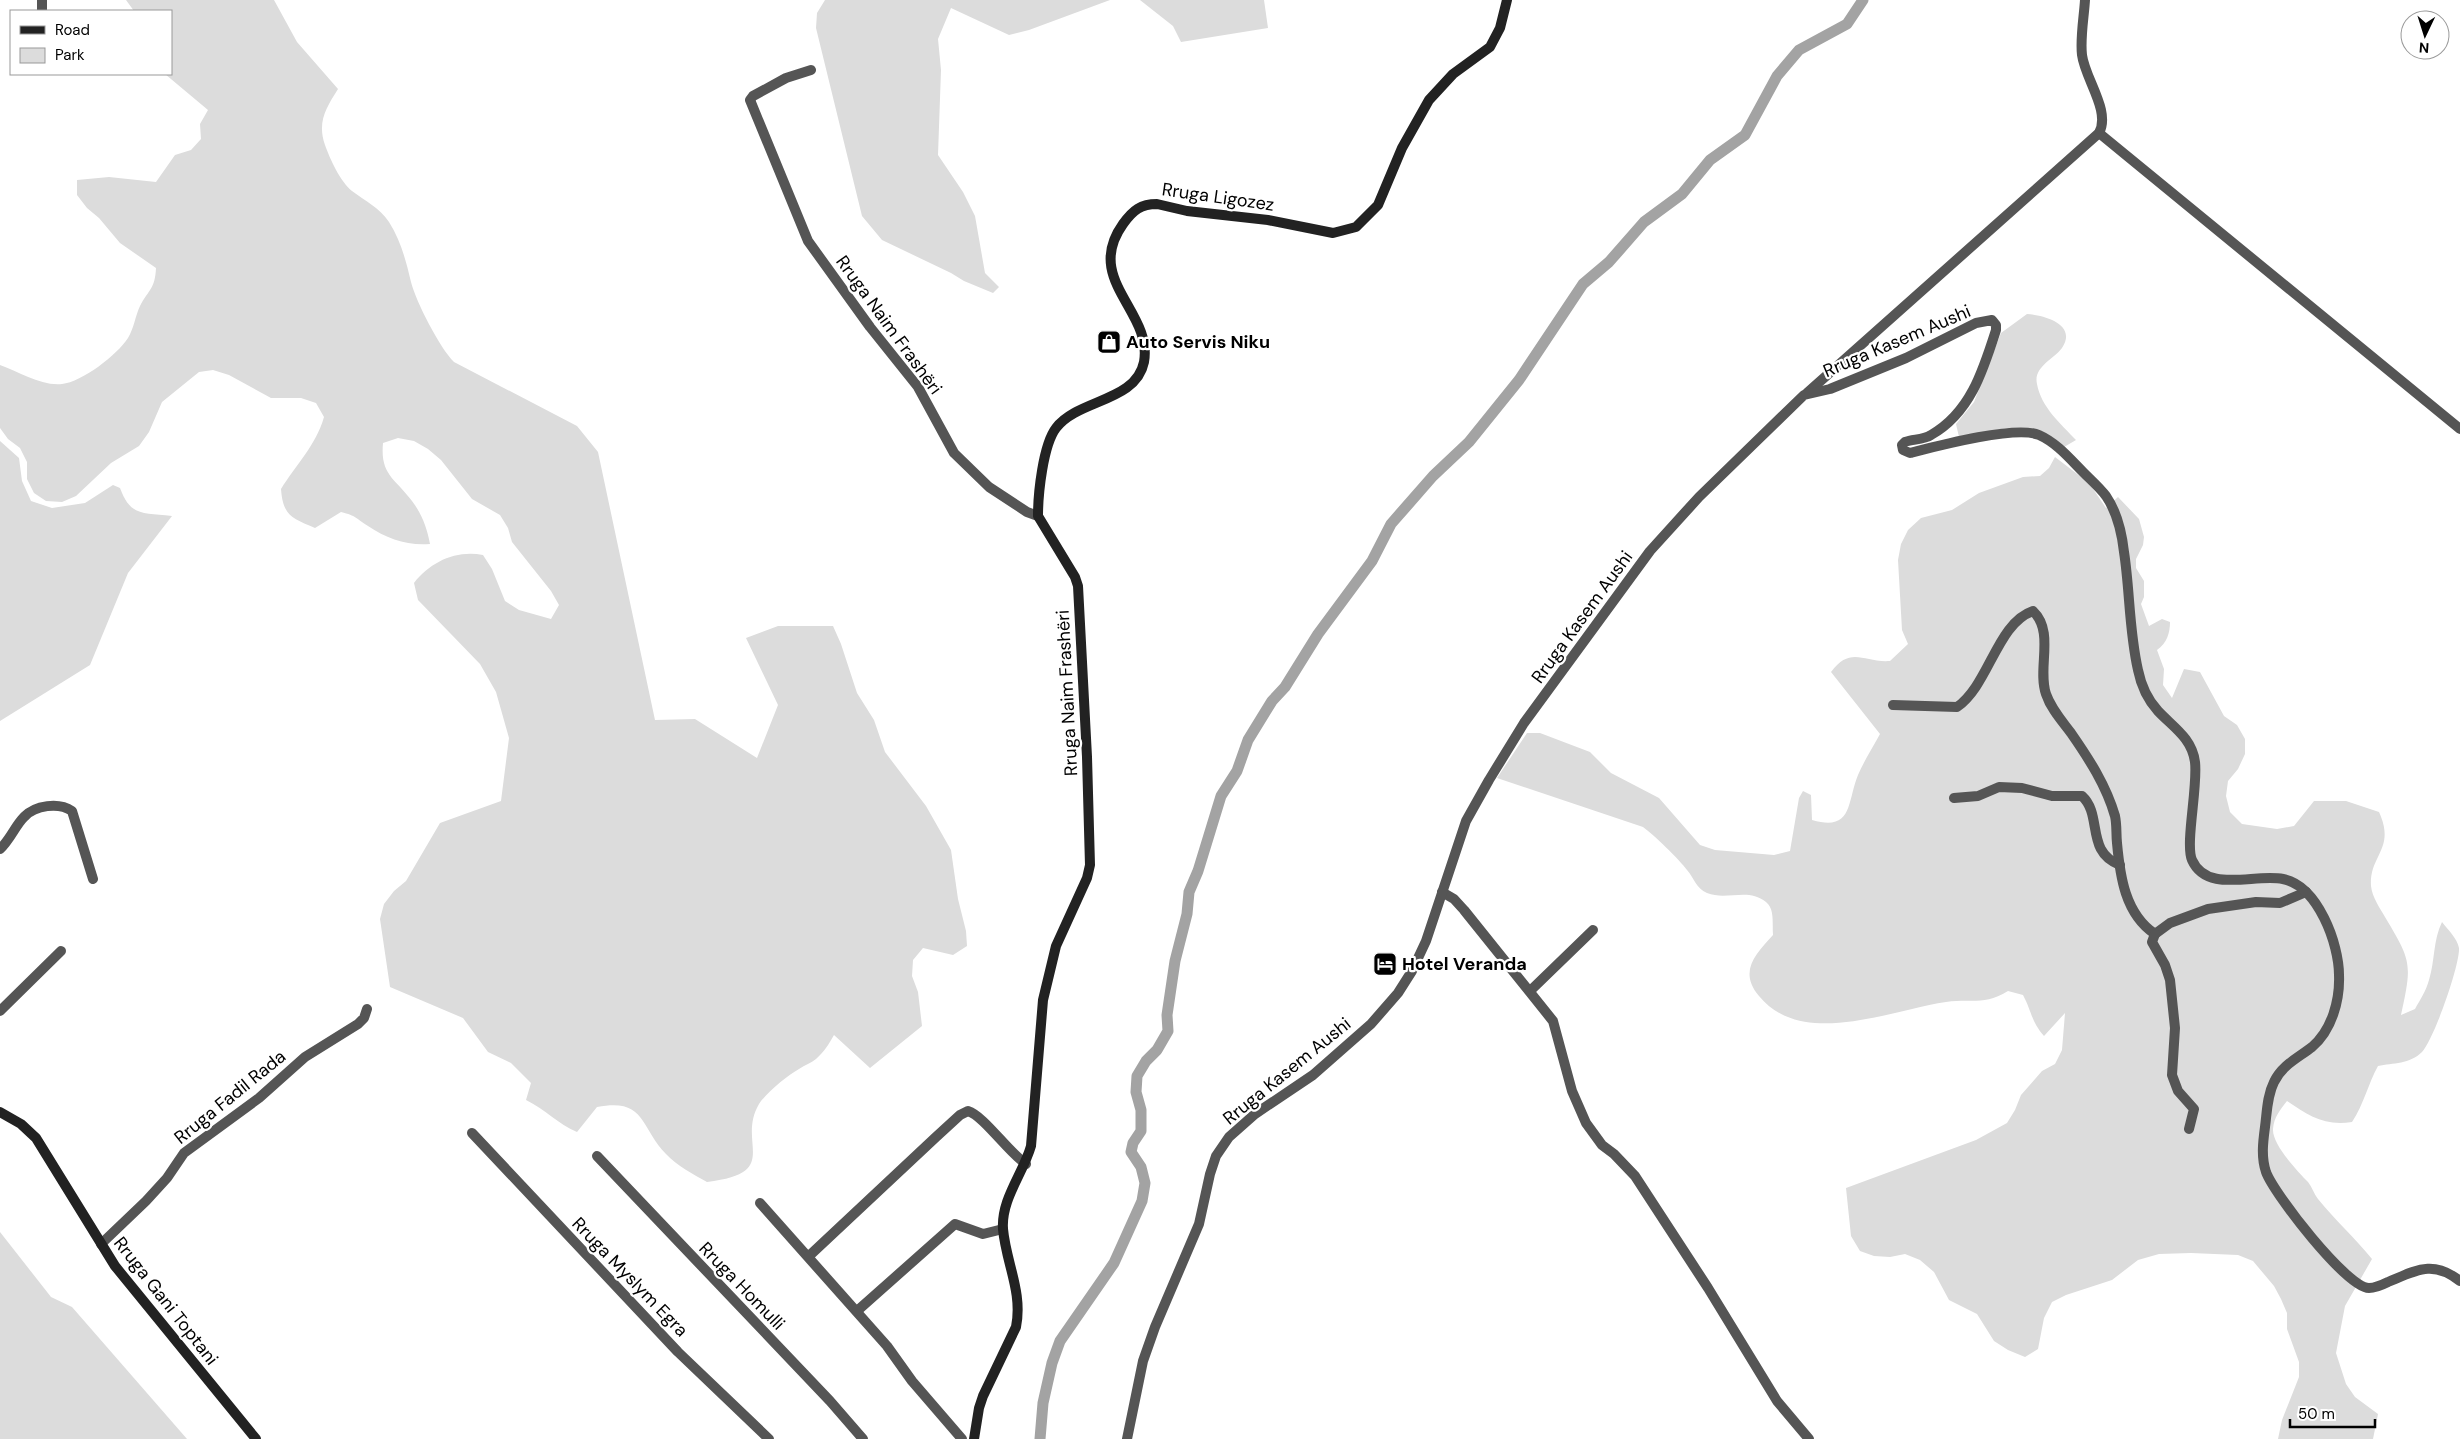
<svg xmlns="http://www.w3.org/2000/svg" width="2460" height="1439" font-family="'DM Sans',sans-serif">
<style>
.green{fill:#dcdcdc}
.lines{fill:none;stroke-linecap:round;stroke-linejoin:round}
.canal{stroke:#a3a3a3;stroke-width:11}
.street{stroke:#555;stroke-width:10}
.secondary{stroke:#222;stroke-width:10}
.labels{text-anchor:middle;stroke-width:4.5;stroke-linejoin:round;paint-order:stroke}
.street-label{font-size:18px;fill:#000;stroke:#fff}
.poi-label{font-size:18px;font-weight:bold;fill:#000;stroke:#fff;text-anchor:start}
</style>
<rect width="100%" height="100%" fill="#fff"/>
<g class="green">
<path d="M126 0H274L297 42 338 89C326 108 317 122 325 145 330 159 340 181 352 191 365 201 379 207 389 222 401 241 406 261 411 282 416 302 440 348 454 362L577 426 598 452 655 720 695 719 757 758 778 705 746 638 778 626H833L841 644 857 693 874 720 885 752 926 806 951 850 958 899 966 931 967 946 953 955 923 948 913 960 912 976 918 992 922 1026 870 1068 834 1035C829 1044 824 1052 816 1059 811 1063 805 1065 799 1069 788 1075 766 1093 759 1104 736 1143 783 1173 707 1182 693 1174 677 1166 666 1154 639 1126 646 1098 597 1107L577 1132C558 1124 545 1109 526 1100L531 1083 511 1063 488 1052 463 1018 390 987 380 919 384 904 394 891 406 881 440 823 501 801 509 738 496 692 480 664 418 600 414 583C431 562 455 550 483 555L492 569 505 601 519 610 551 619 559 605 551 591 512 542 508 528 500 515 472 499 441 460 428 449 414 441 398 438 383 443C380 475 395 478 412 501 422 514 427 528 430 544 408 546 387 539 368 526 355 518 357 516 341 512L315 528C292 518 283 516 281 489 296 465 316 445 324 417L316 403 301 398H271L229 375 213 370 199 372 162 402 149 432 139 446 111 463 76 496 62 502 46 501 34 493 27 479V462L20 448 8 439 0 428V365C20 372 40 386 62 384 82 382 117 355 128 338 134 328 135 317 140 306 149 289 155 289 156 268L120 243 99 218 87 208 77 195V180L109 177 156 182 175 155 191 150 201 139 200 124 208 110 165 74H171V11H134Z"/>
<polygon points="825,0 1110,0 1029,30 1009,35 951,8 938,39 941,70 938,155 963,192 975,216 985,273 999,287 993,293 964,281 951,273 882,240 862,216 816,28 817,13"/>
<polygon points="1140,0 1264,0 1268,28 1181,42 1173,26"/>
<path d="M2027 314C2043 315 2078 324 2062 348 2054 359 2033 367 2037 384 2041 407 2061 424 2076 440L2059 450 2020 428H2006L1959 437 1956 424 1974 402 2001 333Z"/>
<path d="M0 441 19 458 22 481 31 501 52 508 85 503 113 485 120 488C131 518 144 512 172 516L128 573 90 665 0 721Z"/>
<path d="M2055 457 2089 483 2106 508 2118 497 2139 519 2144 537 2143 545 2136 559V568L2144 581V597L2141 604 2149 626 2162 619 2170 622C2170 633 2167 643 2157 650L2164 669 2163 685 2172 698 2184 669 2200 672 2224 716 2237 725 2245 739V754L2238 769 2228 781 2226 796 2230 812 2242 824 2277 829 2294 826 2314 801H2346L2379 812C2396 849 2369 855 2371 886 2372 897 2380 908 2385 917 2412 962 2412 964 2401 1015L2415 1009C2420 1000 2426 991 2429 980 2435 961 2433 940 2442 922 2448 930 2457 938 2459 948 2460 965 2434 1039 2422 1052 2410 1064 2393 1063 2378 1066 2368 1084 2364 1104 2352 1122 2324 1126 2309 1116 2287 1101 2280 1110 2274 1117 2273 1129 2272 1144 2297 1171 2308 1182 2312 1187 2314 1194 2318 1199 2335 1220 2355 1238 2372 1259L2345 1306 2336 1353 2346 1384 2355 1397 2378 1414 2373 1439H2278L2282 1420 2299 1377V1362L2287 1329V1313L2281 1299 2274 1286 2253 1261 2238 1255 2191 1253 2159 1254 2138 1260 2112 1280 2066 1295 2052 1302 2044 1318 2038 1349 2025 1357 2008 1350 1994 1341 1977 1314 1949 1300 1934 1272 1920 1260 1905 1254 1890 1257 1874 1256 1860 1251 1851 1236 1846 1188 1976 1140 2007 1123 2015 1110 2021 1095 2042 1071 2055 1064 2062 1050 2065 1013 2044 1036C2031 1021 2032 1012 2023 995L2008 991C1984 1006 1972 998 1946 1002 1891 1010 1802 1049 1759 996 1738 971 1756 954 1773 935 1772 924 1775 909 1766 902 1748 887 1727 901 1707 893 1696 888 1694 878 1687 870 1679 859 1654 835 1643 827L1497 778 1527 733H1540L1590 752 1611 773 1659 798 1700 845 1715 850 1774 855 1790 851 1799 798 1803 791 1811 795 1812 820C1853 832 1847 802 1858 775 1864 761 1873 747 1880 734L1831 672C1851 645 1864 663 1890 661L1908 644 1902 630 1898 560 1901 544 1908 530 1921 518 1952 510 1979 493 2023 477 2040 476 2049 468Z"/>
<polygon points="0,1232 51,1297 72,1307 187,1439 0,1439"/>
</g>
<g class="lines">
<polyline class="canal" points="1040,1439 1043,1403 1052,1363 1060,1341 1114,1263 1142,1201 1145,1183 1141,1167 1131,1152 1133,1143 1141,1131 1141,1110 1136,1092 1137,1076 1146,1061 1157,1050 1168,1031 1167,1015 1175,961 1187,914 1189,892 1198,871 1221,796 1237,771 1248,740 1272,701 1285,687 1318,634 1372,561 1391,524 1433,476 1469,442 1519,380 1583,284 1609,262 1644,222 1682,194 1710,160 1745,135 1777,76 1799,50 1847,24 1863,0"/>
<g class="street">
<polyline points="42,11 42,0"/>
<polyline points="811,70 786,78 753,96 750,100 808,241 870,327 918,387 954,453 989,487 1027,512 1038,516"/>
<polyline points="2099,133 2460,429"/>
<path d="M1807 393 2099 133C2111 111 2085 79 2082 55 2080 38 2084 17 2085 0"/>
<path d="M1893 705 1957 707C1989 685 1997 623 2033 611 2055 632 2037 668 2046 694 2051 709 2062 721 2071 733 2089 759 2106 785 2115 816 2117 825 2116 834 2117 843 2120 876 2125 914 2155 934L2170 923 2208 909 2256 902 2280 903 2306 892"/>
<path d="M1954 798 1978 796 1999 787 2022 788 2052 796H2082C2103 815 2085 852 2120 865"/>
<path d="M0 849C10 840 15 826 24 817 35 805 59 802 72 811L93 879"/>
<polyline points="1442,892 1454,899 1464,910 1553,1021 1572,1091 1586,1123 1602,1145 1614,1154 1635,1176 1708,1288 1777,1401 1809,1439"/>
<polyline points="2155,934 2152,942 2165,965 2170,980 2175,1028 2172,1075 2178,1091 2194,1109 2189,1129"/>
<polyline points="1530,991 1593,930"/>
<polyline points="0,1011 61,951"/>
<polyline points="472,1133 678,1352 769,1439"/>
<polyline points="597,1156 830,1401 863,1439"/>
<polyline points="760,1203 887,1346 912,1381 962,1439"/>
<polyline points="101,1244 146,1201 167,1178 184,1153 259,1098 305,1057 358,1024 364,1018 367,1009"/>
<path d="M809 1256 936 1137 960 1115 968 1111C984 1116 1008 1152 1026 1164"/>
<polyline points="857,1311 955,1224 983,1234 1003,1229"/>
<path d="M1127 1439 1143 1361 1155 1327 1199 1224 1210 1174 1216 1156 1229 1137 1255 1114 1313 1075 1371 1024 1398 993 1412 971 1426 941 1466 821 1489 780 1524 723 1650 551 1699 497 1804 395 1830 389 1906 358 1976 323 1992 320 1996 325V330C1983 371 1970 413 1931 435 1923 440 1913 439 1905 442L1902 445 1903 450 1910 453C1937 446 2016 425 2039 435 2057 443 2070 459 2084 473 2091 480 2100 488 2106 496 2117 512 2122 534 2124 552 2130 591 2129 631 2138 670 2141 685 2147 699 2158 711 2173 727 2192 738 2195 762 2198 787 2185 844 2192 860 2207 894 2255 873 2283 879 2318 886 2339 944 2339 975 2340 1000 2332 1030 2312 1047 2298 1058 2282 1065 2274 1082 2267 1096 2267 1112 2265 1127 2263 1142 2261 1157 2266 1172 2274 1194 2347 1288 2369 1288 2375 1288 2382 1285 2388 1282 2417 1270 2433 1260 2460 1281"/>
</g>
<g class="secondary">
<polyline points="0,1112 21,1124 36,1138 115,1266 256,1439"/>
<path d="M974 1439 979 1408 983 1396 1016 1327C1023 1292 1006 1263 1003 1229 1001 1199 1023 1174 1031 1146L1043 1000 1056 946 1087 878 1090 865 1087 757 1078 586 1075 577 1038 516C1038 494 1043 445 1056 428 1078 399 1136 402 1144 362 1153 311 1083 280 1123 224 1133 210 1141 204 1157 204L1187 211 1268 220 1333 233 1356 227 1378 205 1402 148 1429 100 1453 74 1490 47 1500 28 1507 0"/>
</g>
</g>
<defs>
<g id="shop-square" transform="scale(1.25)"><rect x="-9" y="-9" width="18" height="18" rx="4" fill="#000" stroke="#fff"/><path d="M-5-2.5h2.3a2.7 3.5 0 0 1 5.4 0H5L5.5 6h-11ZM-1.5-2.5h3a1.5 2.3 0 0 0-3 0Z" fill="#fff"/></g>
<g id="hotel-square" transform="scale(1.25)"><rect x="-9" y="-9" width="18" height="18" rx="4" fill="#000" stroke="#fff"/><path d="M-6-4.5h1.5V1H6V5H4.5V3h-9V5H-6ZM-4 0a1.8 1.8 0 1 1 3.6 0ZM.5 0V-2.5h3Q6-2.5 6 0Z" fill="#fff"/></g>
</defs>
<g fill-rule="evenodd">
<use href="#shop-square" x="1109" y="342"/>
<use href="#hotel-square" x="1385" y="964"/>
</g>
<g class="labels">
<g class="street-label">
<text transform="translate(1218 197) rotate(8)" y="6">Rruga Ligozez</text>
<text transform="translate(889 325) rotate(54)" y="6">Rruga Naim Frashëri</text>
<text transform="translate(1897 341) rotate(-23)" y="6">Rruga Kasem Aushi</text>
<text transform="translate(1582 617) rotate(-54)" y="6">Rruga Kasem Aushi</text>
<text transform="translate(1067 693) rotate(-93)" y="6">Rruga Naim Frashëri</text>
<text transform="translate(1287 1071) rotate(-39)" y="6">Rruga Kasem Aushi</text>
<text transform="translate(230 1097) rotate(-39)" y="6">Rruga Fadil Rada</text>
<text transform="translate(630 1277) rotate(46)" y="6">Rruga Myslym Egra</text>
<text transform="translate(742 1286) rotate(46)" y="6">Rruga Homulli</text>
<text transform="translate(166 1301) rotate(52)" y="6">Rruga Gani Toptani</text>
</g>
<g class="poi-label">
<text x="1126" y="348">Auto Servis Niku</text>
<text x="1402" y="970">Hotel Veranda</text>
</g>
</g>
<rect x="10" y="10" width="162" height="65" fill="#ffffff" stroke="#999999"/>
<rect x="20" y="26" width="25" height="8" fill="#222222" stroke="#999999"/>
<text x="55" y="35" font-size="15" fill="#000000">Road</text>
<rect x="20" y="48" width="25" height="15" fill="#dcdcdc" stroke="#999999"/>
<text x="55" y="60" font-size="15" fill="#000000">Park</text>
<g transform="translate(2425 35) rotate(184)"><circle r="24" fill="#ffffff" stroke="#999999"/>
<path d="M0-4L9 19L0 12L-9 19Z" fill="#000000"/>
<text y="-8" font-size="14" font-weight="bold" text-anchor="middle" fill="#000000">N</text>
</g>
<path d="M2290 1419v8h85v-8" fill="none" stroke="#000000" stroke-width="2.5"/>
<text x="2298" y="1419" font-size="15" fill="#000000" stroke="#ffffff" stroke-width="4" paint-order="stroke">50 m</text>
</svg>
